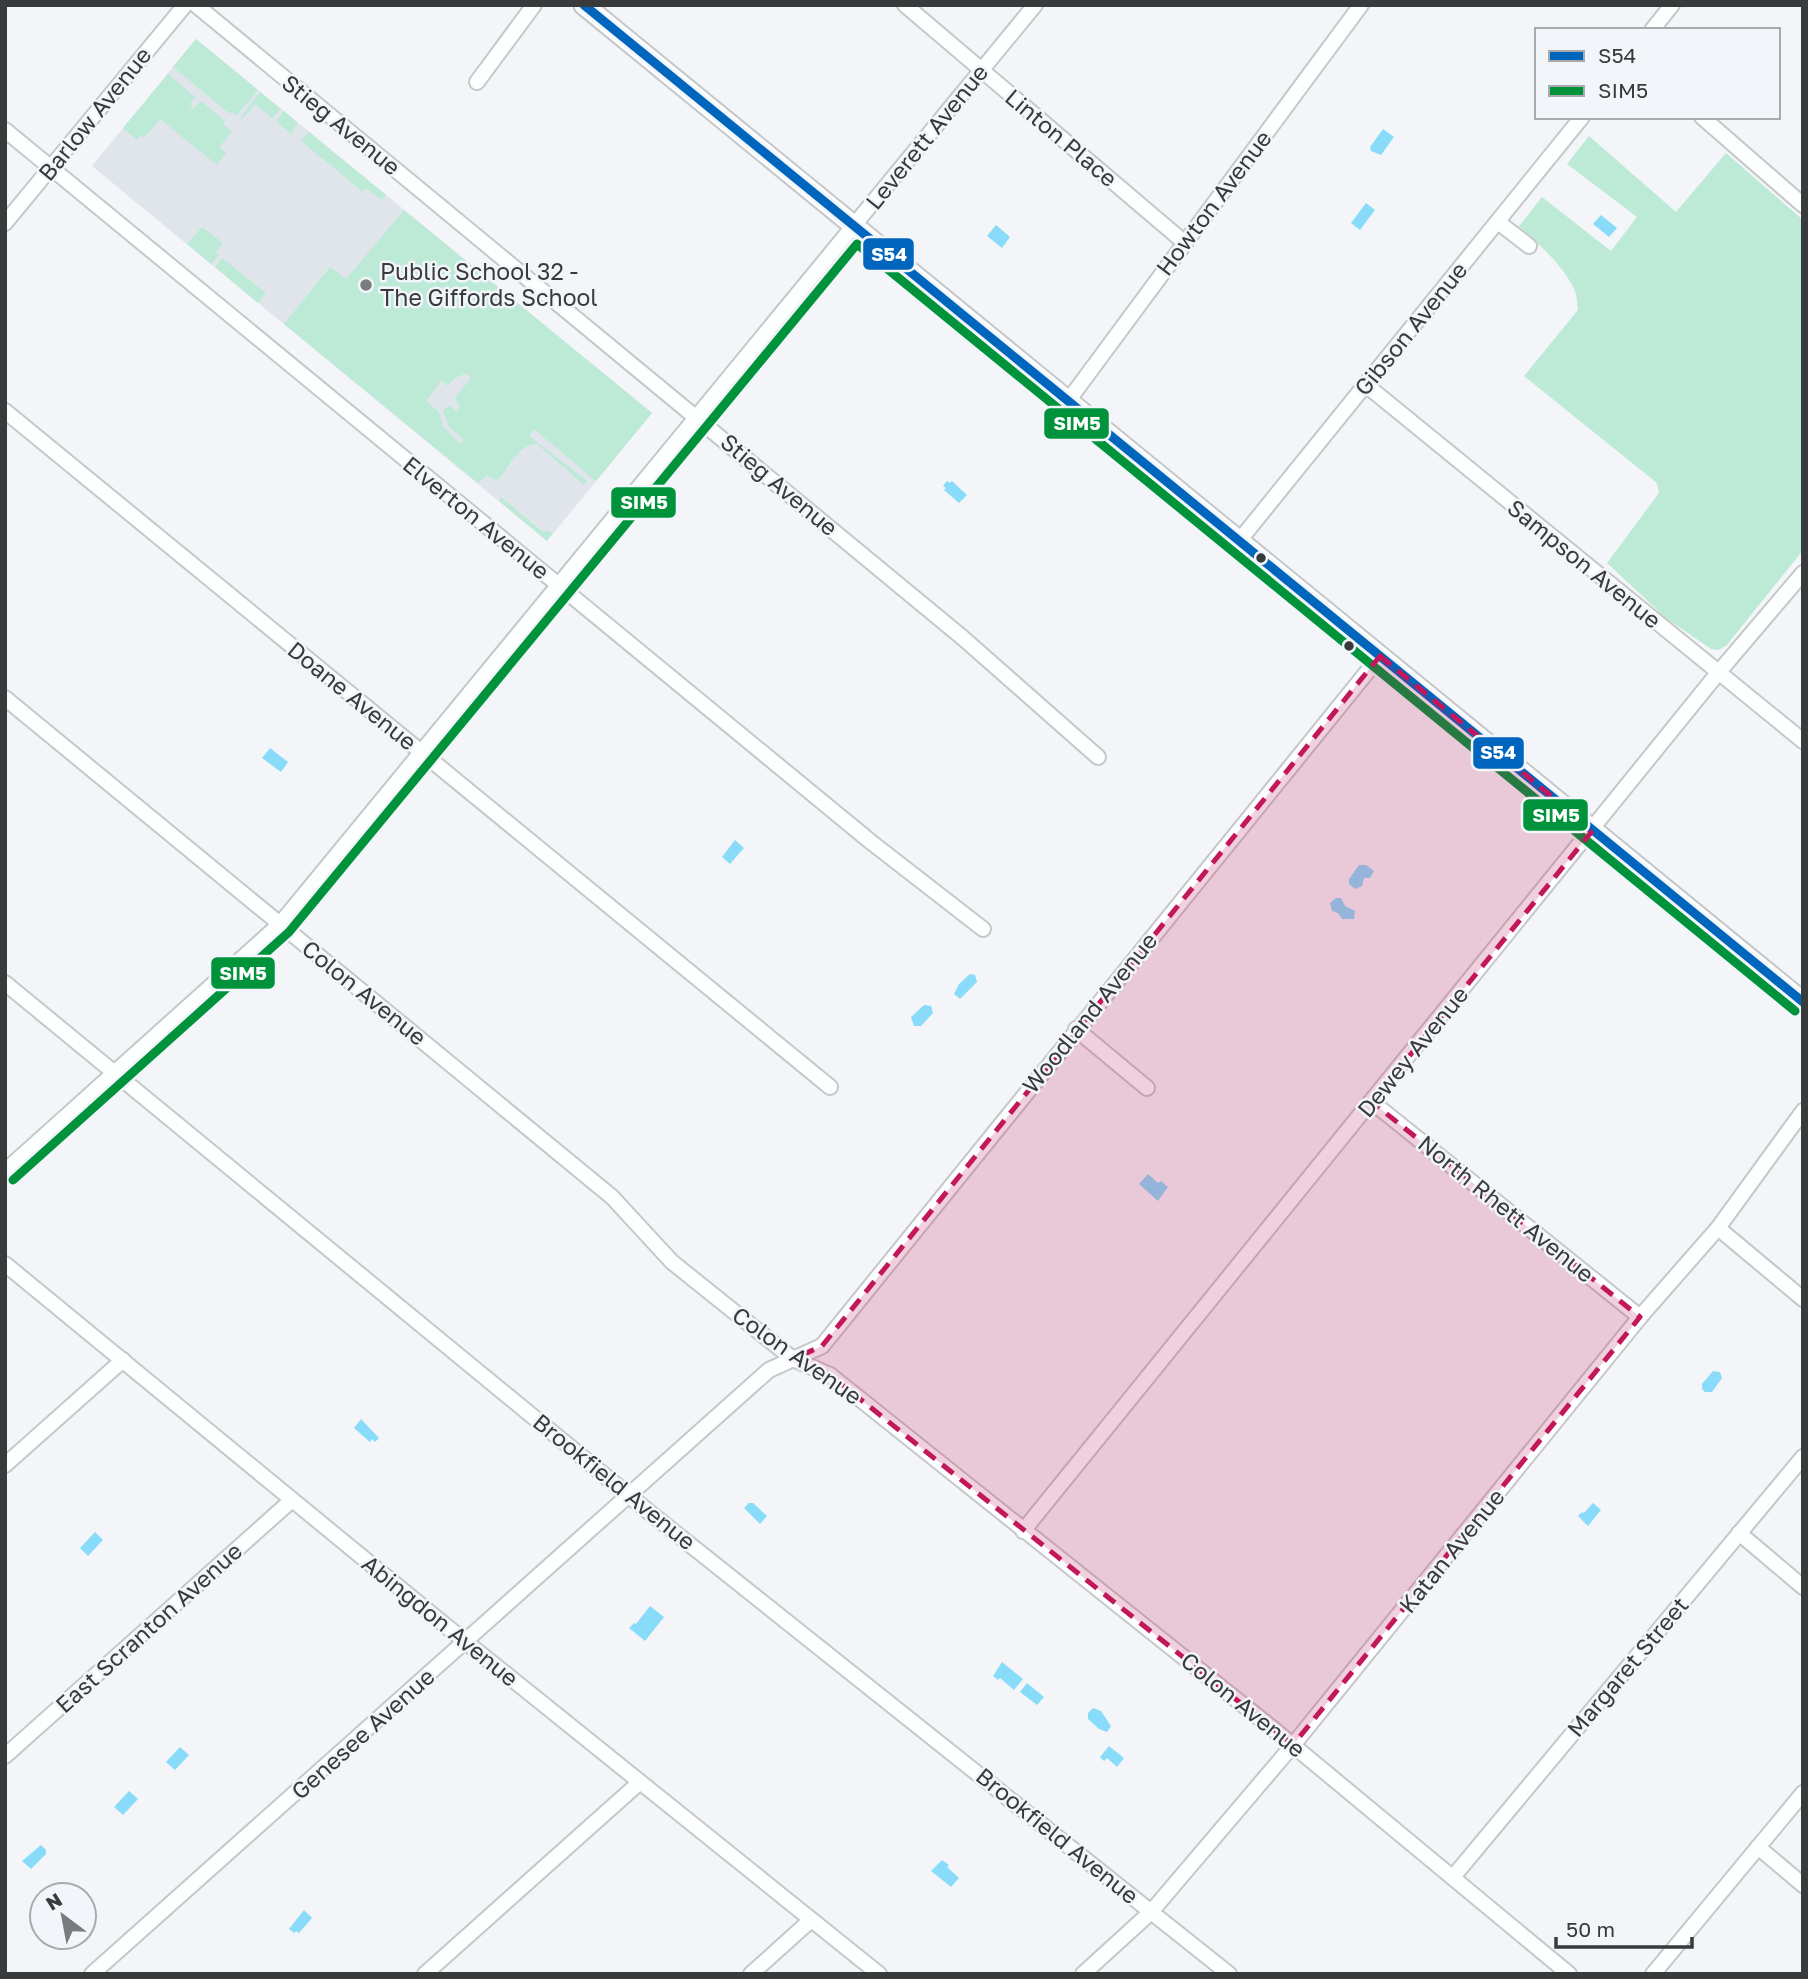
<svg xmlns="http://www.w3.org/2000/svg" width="1808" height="1979" font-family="'Golos Text',sans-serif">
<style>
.built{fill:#e0e5ec}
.green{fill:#bcead6;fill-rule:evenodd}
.water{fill:#89dcf9}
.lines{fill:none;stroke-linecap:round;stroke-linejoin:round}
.minor-casing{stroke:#c6c7c9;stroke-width:18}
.tertiary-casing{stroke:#c6c7c9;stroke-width:23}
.minor{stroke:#fdfefe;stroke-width:14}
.tertiary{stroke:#fdfefe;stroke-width:19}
.bus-1-casing{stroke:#f2f5f9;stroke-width:14}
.bus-2-casing{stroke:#f2f5f9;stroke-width:14}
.bus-1{stroke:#0065bd;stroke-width:9}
.bus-2{stroke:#00933c;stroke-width:9}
.marked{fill:#c2185b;fill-opacity:0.2;stroke:#c2185b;stroke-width:5;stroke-dasharray:14 9;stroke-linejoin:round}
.poi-dot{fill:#7a7b7e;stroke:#f2f5f9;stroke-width:2.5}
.bus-dot{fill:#393a3c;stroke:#f2f5f9;stroke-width:2.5}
.labels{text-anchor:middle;stroke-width:5;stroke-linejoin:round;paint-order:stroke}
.street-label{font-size:23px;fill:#393a3c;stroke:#f2f5f9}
.poi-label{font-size:23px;fill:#393a3c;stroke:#f2f5f9;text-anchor:start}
.line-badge{stroke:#f2f5f9;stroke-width:2.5}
.badge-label{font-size:19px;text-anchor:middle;font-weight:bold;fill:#fff}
</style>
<rect width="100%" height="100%" fill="#f3f5f8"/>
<polygon class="built" points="196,39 652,413 547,541 92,166"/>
<g class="green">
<polygon points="196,39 258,90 237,115 232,112 230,114 173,67"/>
<polygon points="168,74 195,97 190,104 193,106 183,118 201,101 225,121 223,124 232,132 219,147 226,153 217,165 160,119 144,138 141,135 137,140 123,128"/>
<polygon points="260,92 281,109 272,118 255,104 242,119 240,118"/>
<polygon points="284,111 298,123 291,134 276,121"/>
<polygon points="309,132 386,195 381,200 366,188 363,192 301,141"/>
<path d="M1589 136 1676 212 1726 153 1803 220V550L1726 646 1718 650 1711 649 1666 618 1607 563 1659 493 1657 483 1524 376 1578 310C1577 305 1577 299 1576 294 1568 270 1537 242 1519 226L1542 197 1611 251 1637 217 1567 164Z"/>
<path d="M404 210 652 413 596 481 534 429 529 436 587 481 584 485 537 444C521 442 508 467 499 479L495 480 487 475 478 483 284 324 330 267 346 279ZM467 373 471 378 455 398 460 406 456 411 449 405 443 411 449 427 463 438 460 444 443 426 439 412 426 401 442 380 447 386 455 378Z"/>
<polygon points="202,227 223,243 216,252 219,255 211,264 187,244"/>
<polygon points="222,258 266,293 258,303 215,267"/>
<polygon points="501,497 543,532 547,531 553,533 547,541 499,501"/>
</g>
<g class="water">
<polygon points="1383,129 1394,137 1381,155 1371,151 1370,147"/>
<polygon points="1366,203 1375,210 1360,230 1351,223"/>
<polygon points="1601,215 1617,228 1609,237 1593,224"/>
<polygon points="996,225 1010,237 1002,248 987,236"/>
<polygon points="947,481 950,483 952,481 967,495 959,503 944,490 946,488 943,486"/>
<polygon points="270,748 288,762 281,772 262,758"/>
<polygon points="735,840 744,848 730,864 722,857"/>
<polygon points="1359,865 1366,865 1374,871 1370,878 1364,878 1362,886 1355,889 1349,884 1349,879"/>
<polygon points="1336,898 1341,898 1345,906 1355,911 1354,919 1342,919 1338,913 1332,911 1330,903"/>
<polygon points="970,974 975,975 977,982 960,999 954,994 959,984"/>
<polygon points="924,1005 931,1006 933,1013 921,1026 914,1026 911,1017"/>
<polygon points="1148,1174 1158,1183 1161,1181 1168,1187 1158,1201 1139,1184"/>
<polygon points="1713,1371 1720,1372 1722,1378 1712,1392 1705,1392 1702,1389 1702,1384"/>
<polygon points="361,1419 379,1438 375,1442 372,1439 370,1442 354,1428"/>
<polygon points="749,1503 753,1503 767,1516 760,1524 744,1508"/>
<polygon points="1593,1503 1601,1510 1588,1526 1578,1516 1582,1512 1584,1513"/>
<polygon points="95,1532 103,1540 88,1556 80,1548"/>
<polygon points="650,1606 664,1617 645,1641 629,1628 634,1623 636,1624"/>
<polygon points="1002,1662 1023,1679 1014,1690 1000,1678 998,1680 993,1676"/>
<polygon points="1027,1683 1044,1697 1037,1705 1020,1692"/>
<polygon points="1093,1708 1101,1711 1111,1726 1107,1732 1099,1729 1088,1719 1088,1713"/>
<polygon points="1109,1746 1124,1758 1117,1767 1107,1758 1104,1761 1100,1757"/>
<polygon points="180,1747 189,1755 175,1770 166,1762"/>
<polygon points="129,1791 138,1799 123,1815 114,1807"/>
<polygon points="41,1845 46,1850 46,1854 31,1869 22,1861"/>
<polygon points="942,1860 949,1865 947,1867 959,1878 951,1887 931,1871"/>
<polygon points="304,1910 312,1918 299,1933 296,1931 294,1933 289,1929"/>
</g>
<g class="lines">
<g class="minor-casing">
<g id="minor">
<polyline points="196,5 963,638 1098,757"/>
<polyline points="905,5 1185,243"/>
<polyline points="1652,30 1672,5"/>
<polyline points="477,82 534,5"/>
<polyline points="1702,117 1803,205"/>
<polyline points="5,130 871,842 983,929"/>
<polyline points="1498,222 1529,246"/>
<polyline points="5,223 185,5"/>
<polyline points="1366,385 1803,741"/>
<polyline points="1068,401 1361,5"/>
<polyline points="5,411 830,1087"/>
<polyline points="1239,541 1582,117"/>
<polyline points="5,698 612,1197 672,1262 793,1359 830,1375 1272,1728 1569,1974"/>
<polyline points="5,983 649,1512 1229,1974"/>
<polyline points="1076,1029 1147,1088"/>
<polyline points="1372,1102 1640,1317"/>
<polyline points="5,1171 280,924 1035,5"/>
<polyline points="1718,1228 1803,1299"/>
<polyline points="5,1264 446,1626 879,1974"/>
<polyline points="5,1465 123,1360"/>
<polyline points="1023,1531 1718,673 1803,573"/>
<polyline points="1739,1533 1803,1587"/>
<polyline points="5,1756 292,1500"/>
<polyline points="1758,1847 1803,1885"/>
<polyline points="1453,1877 1803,1457"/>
<polyline points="92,1974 769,1370 822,1346 1380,656"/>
<polyline points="425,1974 640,1782"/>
<polyline points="751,1974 811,1920"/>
<polyline points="1083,1974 1151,1912 1293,1745 1640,1317 1718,1228 1803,1111"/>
<polyline points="1653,1974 1803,1793"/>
</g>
</g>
<g class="tertiary-casing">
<polyline id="tertiary" points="584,5 1803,1002"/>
</g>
<use href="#minor" class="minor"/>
<use href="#tertiary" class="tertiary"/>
<g class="bus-1-casing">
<polyline id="bus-1" points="584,5 1803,1002"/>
</g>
<g class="bus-2-casing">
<polyline id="bus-2" points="13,1180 289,932 857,244 1795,1011"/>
</g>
<use href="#bus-1" class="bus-1"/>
<use href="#bus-2" class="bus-2"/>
</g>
<path class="marked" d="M1380 656 1593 830 1372 1102 1640 1317 1293 1745 830 1375 793 1359 822 1346Z"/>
<circle class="poi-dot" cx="366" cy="285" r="7"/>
<g class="bus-dot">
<circle cx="1261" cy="558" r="6"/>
<circle cx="1349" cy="646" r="6"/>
</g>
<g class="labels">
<g class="street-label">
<text transform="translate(95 114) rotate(-51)" y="8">Barlow Avenue</text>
<text transform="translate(341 125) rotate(39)" y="8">Stieg Avenue</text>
<text transform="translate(927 137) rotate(-51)" y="8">Leverett Avenue</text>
<text transform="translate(1061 138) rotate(40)" y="8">Linton Place</text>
<text transform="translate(1214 203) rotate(-53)" y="8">Howton Avenue</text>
<text transform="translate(1411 329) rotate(-51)" y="8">Gibson Avenue</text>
<text transform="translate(779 485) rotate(40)" y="8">Stieg Avenue</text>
<text transform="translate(476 518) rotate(39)" y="8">Elverton Avenue</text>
<text transform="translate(1584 564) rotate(39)" y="8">Sampson Avenue</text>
<text transform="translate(352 696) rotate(39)" y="8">Doane Avenue</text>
<text transform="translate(364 993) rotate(39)" y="8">Colon Avenue</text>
<text transform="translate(1090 1013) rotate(-51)" y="8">Woodland Avenue</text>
<text transform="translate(1413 1052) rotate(-51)" y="8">Dewey Avenue</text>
<text transform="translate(1506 1209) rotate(39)" y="8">North Rhett Avenue</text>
<text transform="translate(797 1356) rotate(35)" y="8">Colon Avenue</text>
<text transform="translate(614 1482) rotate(39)" y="8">Brookfield Avenue</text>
<text transform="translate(1452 1551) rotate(-51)" y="8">Katan Avenue</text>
<text transform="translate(440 1621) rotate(39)" y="8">Abingdon Avenue</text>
<text transform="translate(149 1628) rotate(-42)" y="8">East Scranton Avenue</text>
<text transform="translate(1628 1667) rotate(-50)" y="8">Margaret Street</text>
<text transform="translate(1243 1705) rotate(39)" y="8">Colon Avenue</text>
<text transform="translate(363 1734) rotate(-42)" y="8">Genesee Avenue</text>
<text transform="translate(1057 1836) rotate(39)" y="8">Brookfield Avenue</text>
</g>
<g class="poi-label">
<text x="380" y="280">Public School 32 -<tspan x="380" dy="26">The Giffords School</tspan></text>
</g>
</g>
<g class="line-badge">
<rect x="862" y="237" width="53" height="34" rx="7" fill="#0065bd"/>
<rect x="1043" y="407" width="67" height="33" rx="7" fill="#00933c"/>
<rect x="610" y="486" width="67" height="33" rx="7" fill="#00933c"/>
<rect x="1472" y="736" width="53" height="34" rx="7" fill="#0065bd"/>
<rect x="1522" y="798" width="67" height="34" rx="7" fill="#00933c"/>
<rect x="210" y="956" width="66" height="34" rx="7" fill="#00933c"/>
</g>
<g class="badge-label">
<text x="889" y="261">S54</text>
<text x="1077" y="430">SIM5</text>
<text x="644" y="509">SIM5</text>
<text x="1498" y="759">S54</text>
<text x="1556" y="822">SIM5</text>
<text x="243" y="980">SIM5</text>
</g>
<rect width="1808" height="1979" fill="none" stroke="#393a3c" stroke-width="14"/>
<rect x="1535" y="28" width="245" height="91" fill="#f2f5f9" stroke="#a8aaad" stroke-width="2"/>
<rect x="1549" y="51" width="35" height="10" fill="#0065bd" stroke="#a8aaad" stroke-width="2"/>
<text x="1598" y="63" font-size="21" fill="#393a3c">S54</text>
<rect x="1549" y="86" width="35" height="10" fill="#00933c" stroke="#a8aaad" stroke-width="2"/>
<text x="1598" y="98" font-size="21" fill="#393a3c">SIM5</text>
<g transform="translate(63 1916) rotate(328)"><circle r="33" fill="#f2f5f9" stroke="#a8aaad" stroke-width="2"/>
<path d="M0-5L12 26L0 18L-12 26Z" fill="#7a7b7e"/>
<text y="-10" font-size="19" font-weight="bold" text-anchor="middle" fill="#393a3c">N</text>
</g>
<path d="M1556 1937v10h136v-10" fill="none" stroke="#393a3c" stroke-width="3.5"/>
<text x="1566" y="1937" font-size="21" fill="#393a3c" stroke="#f2f5f9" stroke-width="5" paint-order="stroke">50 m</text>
</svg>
